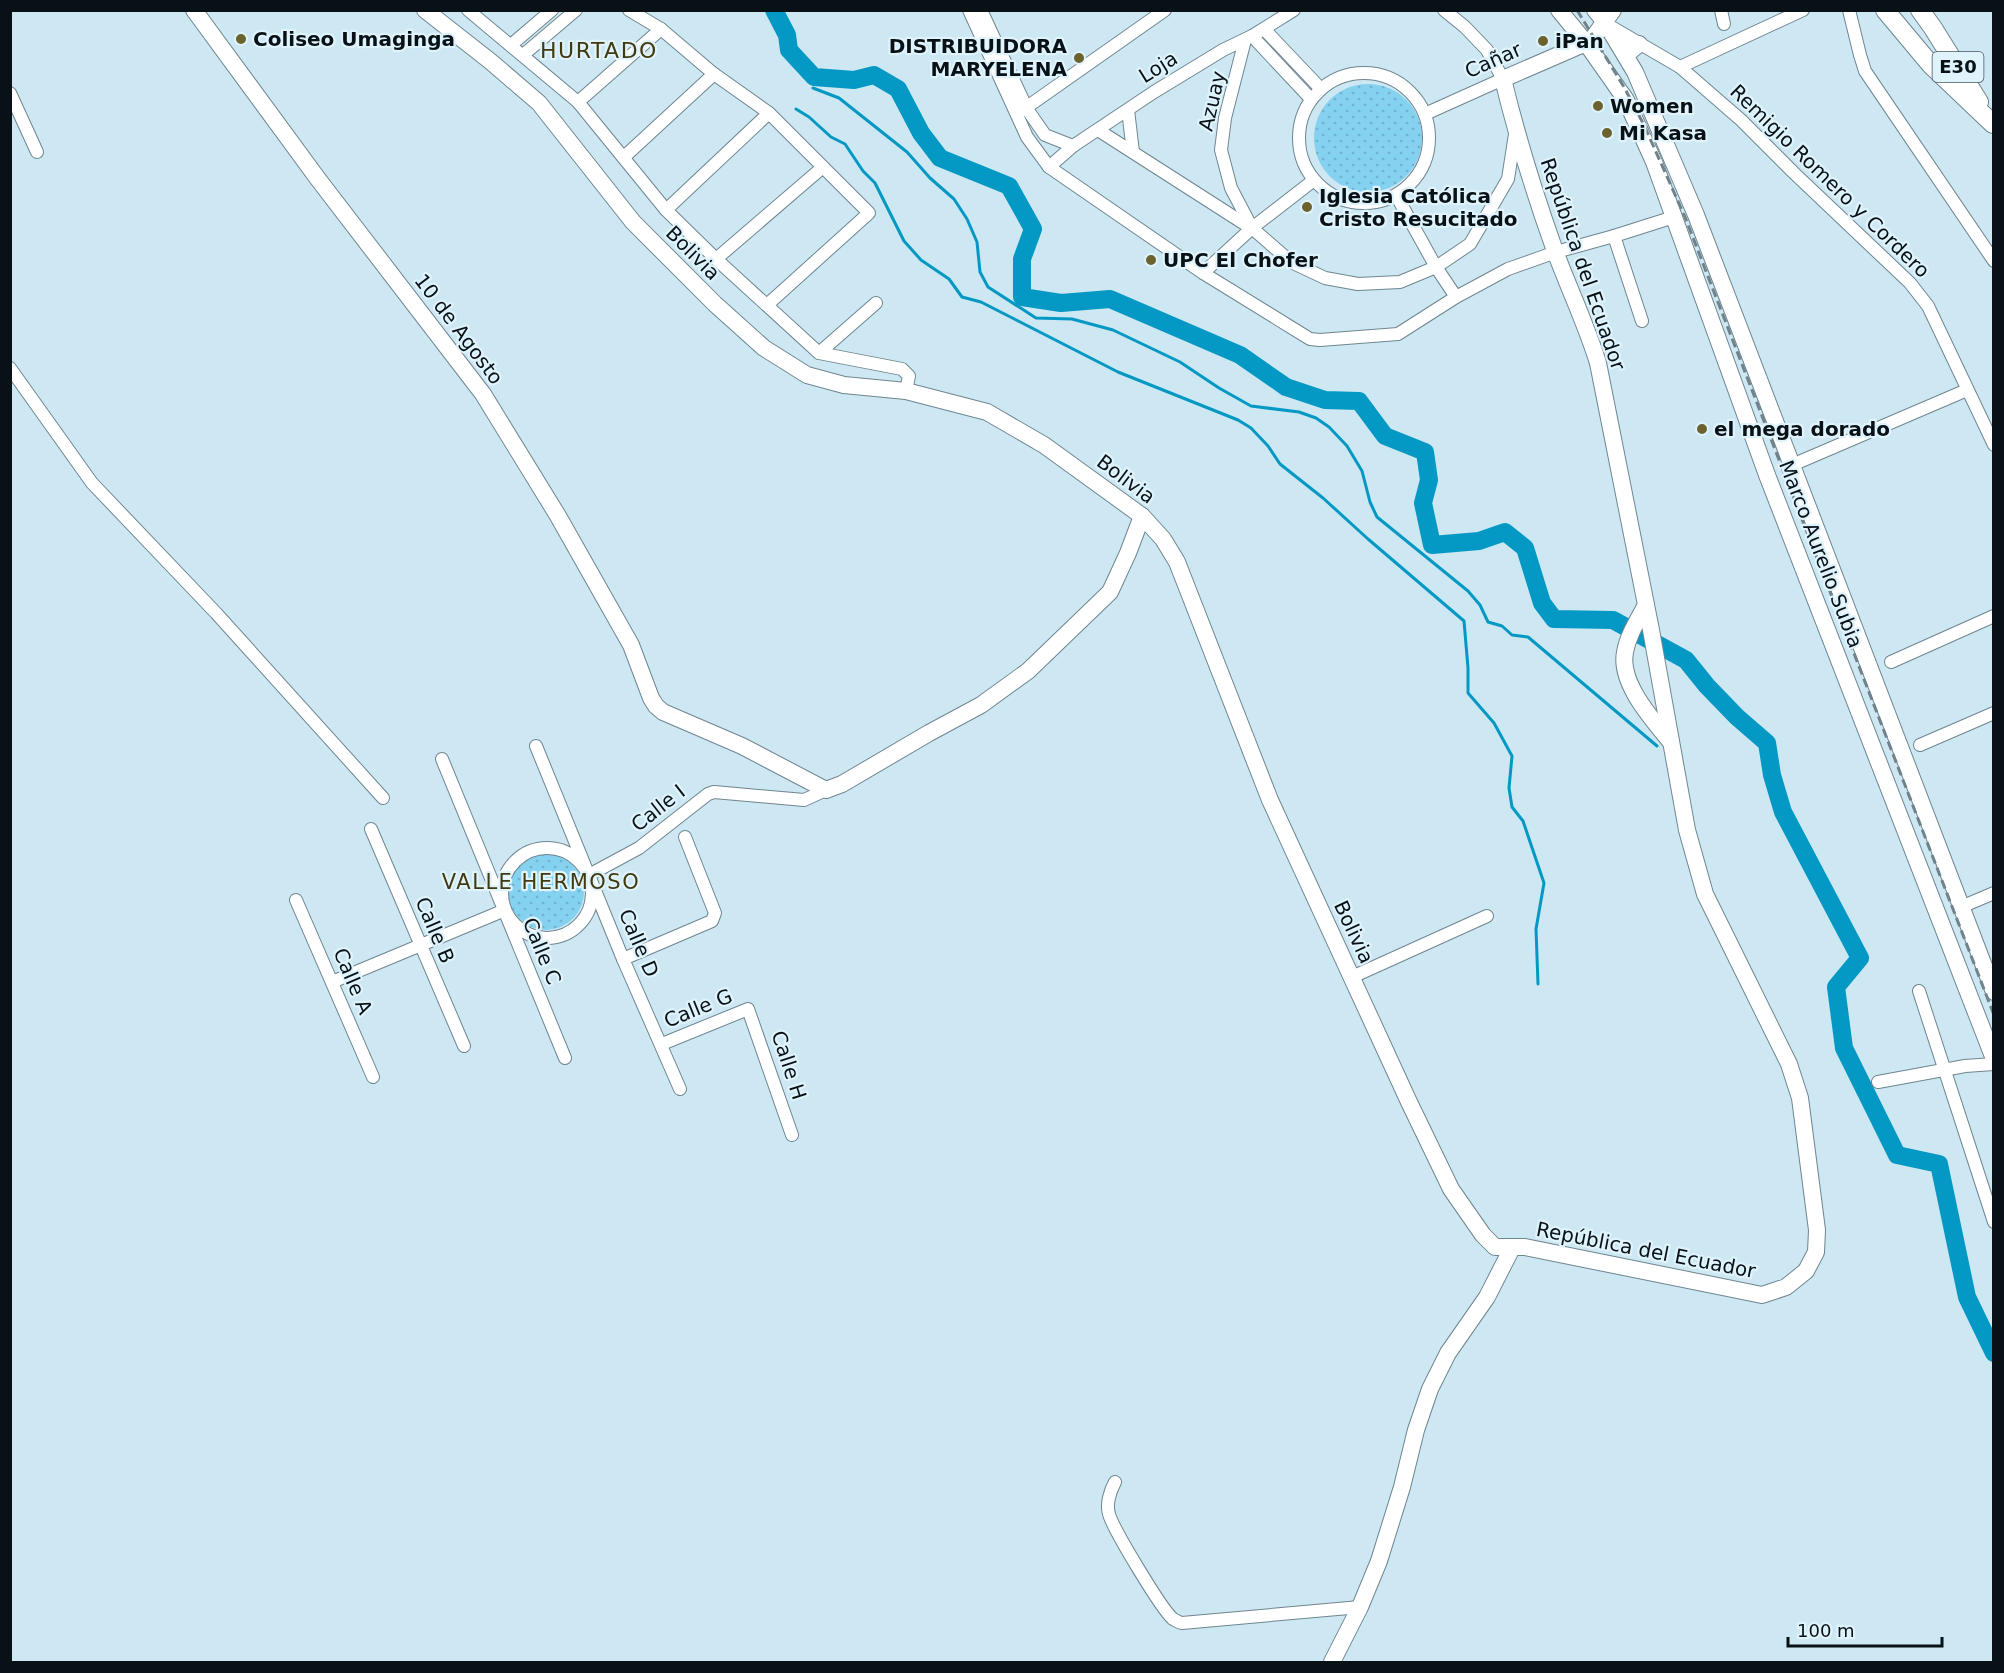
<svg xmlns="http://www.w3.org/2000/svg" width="2004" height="1673" font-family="'DejaVu Sans',sans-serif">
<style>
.park{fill:url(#park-dots)}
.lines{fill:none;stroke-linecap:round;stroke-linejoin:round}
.stream{stroke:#0399c4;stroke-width:3}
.river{stroke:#0399c4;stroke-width:18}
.street-casing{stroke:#6e8691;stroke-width:14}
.secondary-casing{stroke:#6e8691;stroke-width:18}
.primary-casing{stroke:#6e8691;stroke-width:20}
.street{stroke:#fff;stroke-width:12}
.secondary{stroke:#fff;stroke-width:16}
.primary{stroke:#fff;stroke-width:18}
.rail{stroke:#70828a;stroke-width:3;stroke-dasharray:9 4.5;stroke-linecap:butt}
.poi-dot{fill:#6c622e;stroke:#dff3fd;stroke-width:2}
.labels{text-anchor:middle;stroke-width:4.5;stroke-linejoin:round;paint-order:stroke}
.shield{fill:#dff3fd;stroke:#48555b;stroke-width:1.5}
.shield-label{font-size:18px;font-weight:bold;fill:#081115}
.poi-label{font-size:20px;font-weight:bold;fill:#081115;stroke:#dff3fd;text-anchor:start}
.street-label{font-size:20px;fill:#081115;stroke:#dff3fd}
.neighbourhood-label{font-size:21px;letter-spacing:1.5px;fill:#41390f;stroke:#dff3fd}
.quarter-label{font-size:22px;letter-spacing:1.5px;fill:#41390f;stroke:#dff3fd}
</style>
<defs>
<pattern id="park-dots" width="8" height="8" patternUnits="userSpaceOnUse" patternTransform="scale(1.5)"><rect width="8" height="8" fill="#85d1f0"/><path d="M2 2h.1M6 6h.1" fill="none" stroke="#71b2cd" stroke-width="1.8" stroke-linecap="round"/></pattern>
</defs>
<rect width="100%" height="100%" fill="#cde7f3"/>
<g class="park">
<circle cx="1368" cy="138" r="54"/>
<circle cx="546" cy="892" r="38"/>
</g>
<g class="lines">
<g class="stream">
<polyline points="813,88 839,98 907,152 930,178 954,199 967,219 977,242 980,272 988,287 1036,318 1072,319 1113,330 1180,362 1219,388 1251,406 1299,412 1316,418 1329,427 1347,446 1362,471 1370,502 1377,517 1468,591 1480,605 1488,622 1502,626 1512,635 1528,637 1657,746"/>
<polyline points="796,109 809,117 831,137 845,144 863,171 875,183 904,241 921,260 949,279 962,297 981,302 1118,372 1238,420 1251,428 1268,446 1280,464 1323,498 1368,539 1464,621 1468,668 1468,693 1494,723 1512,756 1509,788 1512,807 1523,821 1544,883 1536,929 1538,984"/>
</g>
<polyline class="river" points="774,10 787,35 789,50 814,77 854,80 874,75 898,89 921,133 940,158 1009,186 1033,229 1022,259 1022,297 1061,303 1110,299 1240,355 1286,387 1325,400 1359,401 1385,436 1425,452 1429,480 1423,503 1432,545 1479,541 1505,532 1525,548 1542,603 1554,619 1613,620 1686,660 1707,686 1737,717 1767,743 1772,775 1783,812 1860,958 1836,987 1844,1048 1897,1155 1939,1164 1967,1297 1994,1353"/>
<g class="street-casing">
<g id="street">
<polyline points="468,10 578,102 666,210 716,259 819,353 902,369 909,376 906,391"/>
<polyline points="629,10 661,29 714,74 769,113 869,213 767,305"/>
<polyline points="969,10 1027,137 1049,167 1203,273 1310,339 1320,340 1398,334 1456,297 1508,269 1556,252 1614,236 1674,217"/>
<polyline points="981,10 1027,109 1045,135 1073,146"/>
<polyline points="1721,10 1724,24"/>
<polyline points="1849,10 1860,55 1865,71 1994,261"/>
<polyline points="1608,25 1680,67 1741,120 1794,173 1910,283 1928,306 1994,445"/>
<polyline points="1264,29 1321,89"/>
<polyline points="1252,36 1311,99"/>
<polyline points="1245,40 1225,118 1221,150 1231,188 1252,228 1291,262 1325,278 1358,284 1400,282 1436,267 1470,244 1508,179 1515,134"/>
<polyline points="511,45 552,10"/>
<polyline points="523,55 576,10"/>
<polyline points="1680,67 1803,10"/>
<circle cx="1364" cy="138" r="65"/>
<polyline points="10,93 37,152"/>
<polyline points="578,102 661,29"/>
<polyline points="1128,110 1133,152"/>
<polyline points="1017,114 1165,10"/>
<polyline points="1425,114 1503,79 1487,50 1465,27 1444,10"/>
<polyline points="1098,130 1251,228"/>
<polyline points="624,157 714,74"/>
<polyline points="1049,167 1073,146 1154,92 1223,50 1252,36 1294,10"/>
<polyline points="1396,195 1436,267 1456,297"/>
<polyline points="666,210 769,113"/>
<polyline points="1614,236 1642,321"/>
<polyline points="716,259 823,167"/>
<polyline points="1203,273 1252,228 1314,180"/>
<polyline points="819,353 876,303"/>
<polyline points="10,368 92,483 216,613 383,798"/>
<polyline points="1792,465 1967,390"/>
<polyline points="1891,662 1994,616"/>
<polyline points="1920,745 1994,713"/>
<polyline points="536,746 623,959 680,1089"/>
<polyline points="442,759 565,1058"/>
<polyline points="371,829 464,1046"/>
<circle cx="547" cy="893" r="45"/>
<polyline points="589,875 639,848 708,794 714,792 804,800 826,790"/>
<polyline points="296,900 373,1077"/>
<polyline points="1961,907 1994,893"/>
<polyline points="623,959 712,921 715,913 685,837"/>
<polyline points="1352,977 1487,916"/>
<polyline points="332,982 505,910"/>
<polyline points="1919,991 1994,1222"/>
<polyline points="662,1044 748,1009 792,1135"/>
<polyline points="1878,1082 1965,1066 1994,1064"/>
<path d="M1115 1482C1110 1491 1106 1504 1109 1514 1113 1529 1162 1610 1173 1619 1175 1620 1180 1623 1182 1623L1360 1607"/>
</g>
</g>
<g class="secondary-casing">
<g id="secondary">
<polyline points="194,10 318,179 483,394 558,516 631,645 651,698 656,706 663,712 742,746 826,790 842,784 929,733 981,705 1028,671 1110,592 1128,553 1142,516"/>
<path d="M425 10 490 61 539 103 633 222 715 304 764 348 807 375 844 385 906 391 987 412 1044 445 1142 516 1163 539 1177 562 1270 800 1409 1102 1451 1189 1483 1235 1495 1247H1525L1762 1295 1786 1287 1806 1271 1816 1252 1817 1230 1800 1098 1789 1064 1705 894 1687 830 1651 630 1598 363C1586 324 1569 289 1555 251 1535 195 1517 137 1503 79L1586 43 1593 38 1613 10"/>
<polyline points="1559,10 1586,43 1626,100 1654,162 1767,475 1994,1059"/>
<polyline points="1595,10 1605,22 1635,72 1696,215 1994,992"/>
<polyline points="1627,58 1628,53 1639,44"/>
<path d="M1646 605C1638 620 1628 635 1625 652 1619 683 1652 719 1670 741"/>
<polyline points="1332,1662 1360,1607 1379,1561 1402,1487 1416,1430 1430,1389 1448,1353 1487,1297 1512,1248"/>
</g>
</g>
<g class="primary-casing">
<g id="primary">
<polyline points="1885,10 1931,65 1993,124"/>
<polyline points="1920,10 1933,28 1979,102"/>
</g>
</g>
<use href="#street" class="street"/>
<use href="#secondary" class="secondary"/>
<use href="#primary" class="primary"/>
<polyline class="rail" points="1577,10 1624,87 1644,125 1685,217 1994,1015"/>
</g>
<g class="poi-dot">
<circle cx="241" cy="39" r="6"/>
<circle cx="1543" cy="41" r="6"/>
<circle cx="1079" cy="58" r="6"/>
<circle cx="1598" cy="106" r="6"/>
<circle cx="1607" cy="133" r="6"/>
<circle cx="1307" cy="207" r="6"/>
<circle cx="1151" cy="260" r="6"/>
<circle cx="1702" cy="429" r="6"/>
</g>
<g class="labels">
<rect class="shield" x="1932.5" y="52" width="51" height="30" rx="4.5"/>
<g class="shield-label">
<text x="1958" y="73">E30</text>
</g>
<g class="poi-label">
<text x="253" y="46">Coliseo Umaginga</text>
<text x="1555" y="48">iPan</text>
<text x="1067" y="53" text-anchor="end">DISTRIBUIDORA<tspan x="1067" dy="23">MARYELENA</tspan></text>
<text x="1610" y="113">Women</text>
<text x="1619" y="140">Mi Kasa</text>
<text x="1319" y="203">Iglesia Católica<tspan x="1319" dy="23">Cristo Resucitado</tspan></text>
<text x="1163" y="267">UPC El Chofer</text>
<text x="1714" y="436">el mega dorado</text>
</g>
<g class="street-label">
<text transform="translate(1493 60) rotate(-24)" y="7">Cañar</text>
<text transform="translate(1158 67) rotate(-32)" y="7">Loja</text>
<text transform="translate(1212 101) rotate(-77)" y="7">Azuay</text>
<text transform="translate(1830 181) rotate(44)" y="7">Remigio Romero y Cordero</text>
<text transform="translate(693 253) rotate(45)" y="7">Bolivia</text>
<text transform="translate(1583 264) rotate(71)" y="7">República del Ecuador</text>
<text transform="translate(459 329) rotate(53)" y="7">10 de Agosto</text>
<text transform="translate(1126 479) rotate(37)" y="7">Bolivia</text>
<text transform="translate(1821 554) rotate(69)" y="7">Marco Aurelio Subia</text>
<text transform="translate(658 808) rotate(-38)" y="7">Calle I</text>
<text transform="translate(435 930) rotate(67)" y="7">Calle B</text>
<text transform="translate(1354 932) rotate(65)" y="7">Bolivia</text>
<text transform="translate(639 943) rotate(67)" y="7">Calle D</text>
<text transform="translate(542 951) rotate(68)" y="7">Calle C</text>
<text transform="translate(353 981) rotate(67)" y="7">Calle A</text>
<text transform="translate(698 1008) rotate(-22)" y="7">Calle G</text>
<text transform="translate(789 1065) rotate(72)" y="7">Calle H</text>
<text transform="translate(1646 1250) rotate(11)" y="7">República del Ecuador</text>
</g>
<g class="neighbourhood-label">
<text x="541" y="889">VALLE HERMOSO</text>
</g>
<g class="quarter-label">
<text x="599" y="58">HURTADO</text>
</g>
</g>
<rect width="2004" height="1673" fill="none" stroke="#081115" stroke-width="24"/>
<path d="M1788 1637v9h154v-9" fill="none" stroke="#081115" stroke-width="3"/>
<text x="1797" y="1637" font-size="18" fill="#081115" stroke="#dff3fd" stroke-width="4.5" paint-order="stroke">100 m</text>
</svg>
